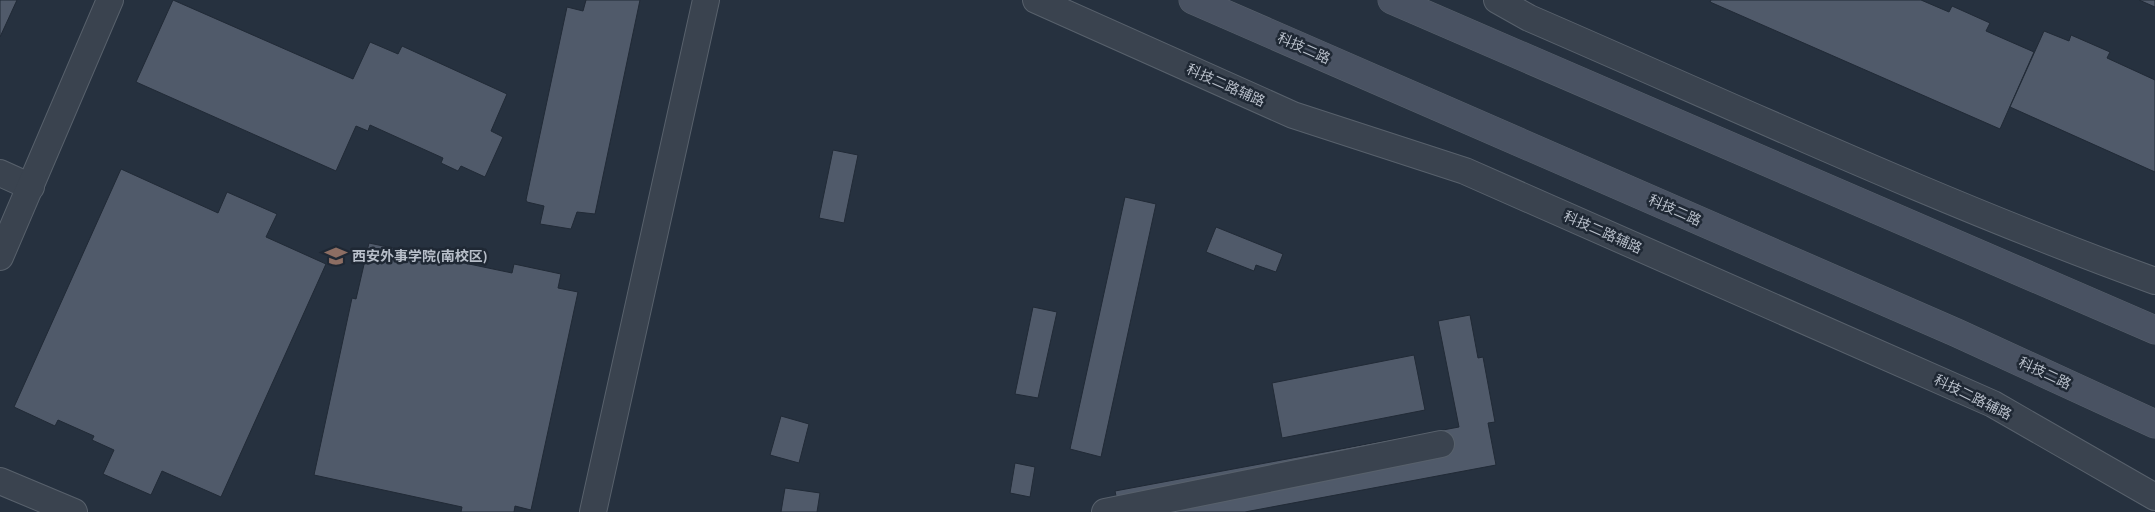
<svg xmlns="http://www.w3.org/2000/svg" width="2155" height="512" font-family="'Source Sans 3','Noto Sans SC',sans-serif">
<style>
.building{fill:#505a6a;stroke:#212a36}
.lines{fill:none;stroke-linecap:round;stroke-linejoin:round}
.street-casing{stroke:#58616c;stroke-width:28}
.secondary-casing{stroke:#58616c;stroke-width:29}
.street{stroke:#3a434f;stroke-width:26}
.secondary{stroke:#495262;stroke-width:28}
.labels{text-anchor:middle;stroke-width:5;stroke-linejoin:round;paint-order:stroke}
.street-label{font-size:14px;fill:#b7bec9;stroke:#1f2834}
.poi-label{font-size:14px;font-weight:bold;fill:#b7bec9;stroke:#1f2834;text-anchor:start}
</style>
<rect width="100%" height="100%" fill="#26313f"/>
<g class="building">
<polygon points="0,0 17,0 0,37"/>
<polygon points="173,0 353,79 370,42 398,54 402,46 507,94 491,131 503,137 485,177 461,166 458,171 441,163 443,158 370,125 368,131 356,126 336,171 136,82"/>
<polygon points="586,0 640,0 595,214 577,212 571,229 540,224 544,206 527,202 526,200 567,7 583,11"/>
<polygon points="1711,0 1921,0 1949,12 1952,6 1990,23 1986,31 2034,52 2000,129 1710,2"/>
<polygon points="2139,0 2155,0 2155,7"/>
<polygon points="2044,31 2069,41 2071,35 2110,52 2107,58 2155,80 2155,172 2010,107"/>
<polygon points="833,150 858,155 844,223 819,218"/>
<polygon points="121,169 218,213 227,192 277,214 266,237 326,264 221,497 162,471 151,495 103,474 114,450 92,440 94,436 58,420 55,426 14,407"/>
<polygon points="1125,197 1156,204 1101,457 1070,449"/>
<polygon points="1216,227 1283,254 1276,272 1256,265 1254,271 1206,252"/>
<polygon points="369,243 512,273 514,264 561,274 558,288 578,292 531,510 515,506 514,512 461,512 462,507 314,475 352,298 356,299"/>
<polygon points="1033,307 1057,312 1038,398 1015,394"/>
<polygon points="1470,315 1478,358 1483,357 1495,422 1488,423 1496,465 1245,512 1094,512 1118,506 1115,491 1459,427 1438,321"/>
<polygon points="1414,355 1425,410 1282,438 1272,383"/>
<polygon points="781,416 809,424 799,463 770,455"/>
<polygon points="1015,463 1035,467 1030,497 1010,493"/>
<polygon points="785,488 820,493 817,512 781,512"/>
</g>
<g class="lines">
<g class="street-casing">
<g id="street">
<polyline points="1036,0 1293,115 1465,171 1993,404 2155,497"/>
<path d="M1497 0 1529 18C1737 108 1942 204 2155 281"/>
<polyline points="0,173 31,187"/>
<polyline points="0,257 110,0"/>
<polyline points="0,481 74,512"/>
<polyline points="593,512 706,0"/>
<polyline points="1105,512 1441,444"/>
</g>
</g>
<g class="secondary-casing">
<g id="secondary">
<polyline points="1193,0 1957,333 2155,424"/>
<polyline points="1392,0 2155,330"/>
</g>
</g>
<use href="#street" class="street"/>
<use href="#secondary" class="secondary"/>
</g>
<defs>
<g id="university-bare" transform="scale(1.725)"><path d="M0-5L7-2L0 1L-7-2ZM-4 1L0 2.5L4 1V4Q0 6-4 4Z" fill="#8d6e63" stroke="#1f2834" stroke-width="2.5" paint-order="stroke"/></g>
</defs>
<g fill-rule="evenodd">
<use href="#university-bare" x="336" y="256"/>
</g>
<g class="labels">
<g class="street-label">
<text transform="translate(1304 48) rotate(24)" y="5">科技二路</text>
<text transform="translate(1226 85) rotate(24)" y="5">科技二路辅路</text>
<text transform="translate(1675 210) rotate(24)" y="5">科技二路</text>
<text transform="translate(1603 232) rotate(24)" y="5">科技二路辅路</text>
<text transform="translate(2045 373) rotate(25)" y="5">科技二路</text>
<text transform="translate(1973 397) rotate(26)" y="5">科技二路辅路</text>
</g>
<g class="poi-label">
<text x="352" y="261">西安外事学院(南校区)</text>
</g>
</g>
</svg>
